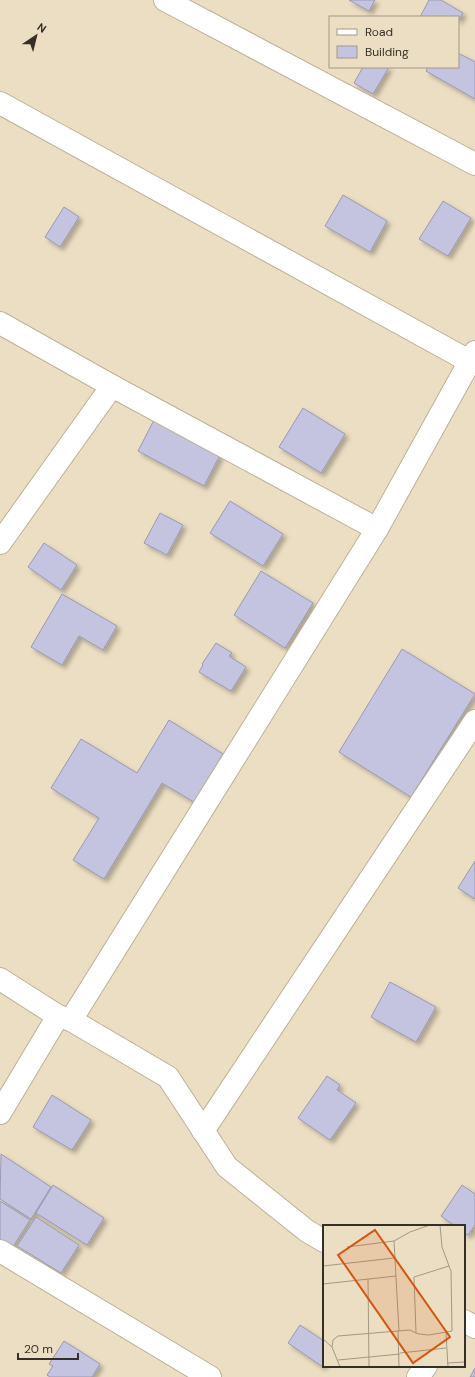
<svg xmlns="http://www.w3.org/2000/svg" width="475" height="1377" font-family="'DM Sans',sans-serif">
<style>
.building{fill:#c4c4e0;stroke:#9999b3;filter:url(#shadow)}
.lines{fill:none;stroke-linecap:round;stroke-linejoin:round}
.street-casing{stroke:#bdb096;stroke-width:24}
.street{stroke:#fff;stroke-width:22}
.inset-road{fill:none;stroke:#a39884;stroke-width:1}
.view{fill:#d6550e;fill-opacity:0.15;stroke:#d6550e;stroke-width:2}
.inset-edge{fill:none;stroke:#353025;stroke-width:2}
</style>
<defs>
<filter id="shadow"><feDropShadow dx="3.5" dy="3.5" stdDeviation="2" flood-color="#0004"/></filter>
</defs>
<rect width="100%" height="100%" fill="#ecdec3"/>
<g class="building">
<polygon points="349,0 375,0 369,11"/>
<polygon points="429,0 441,0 463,13 458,22 458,17 420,17"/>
<polygon points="458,53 475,62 475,99 426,71 428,67 458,67"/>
<polygon points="363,67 389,67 373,94 354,83"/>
<polygon points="343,195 387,221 370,252 325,226"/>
<polygon points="443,201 471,218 448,256 419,239"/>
<polygon points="64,207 79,217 60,247 45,237"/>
<polygon points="303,408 345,434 321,473 279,447"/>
<polygon points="154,420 220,455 204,486 138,451"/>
<polygon points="230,501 283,534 263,566 210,533"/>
<polygon points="160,513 183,525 167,555 144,543"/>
<polygon points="44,543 77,565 61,590 28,567"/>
<polygon points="261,571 313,603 285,648 234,615"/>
<polygon points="62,594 117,626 103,650 79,636 62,665 31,647"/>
<polygon points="216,643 232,653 229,656 246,667 231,691 199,672 203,665 202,664"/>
<polygon points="402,649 475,694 411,797 339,752"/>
<polygon points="169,720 223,754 194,802 162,783 104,879 73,860 99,818 51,788 81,739 137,773"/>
<polygon points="475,861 475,899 458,888"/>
<polygon points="390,982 436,1007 416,1042 371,1017"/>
<polygon points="327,1076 340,1085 337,1090 356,1103 330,1140 298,1118"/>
<polygon points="52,1095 91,1120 72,1150 33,1127"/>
<polygon points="1,1154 51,1187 31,1219 0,1199"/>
<polygon points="53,1185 104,1218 87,1245 36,1213"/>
<polygon points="462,1185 475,1194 475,1225 468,1235 464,1233 464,1226 455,1226 441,1216"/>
<polygon points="0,1201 30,1220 12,1248 0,1240"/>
<polygon points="36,1217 79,1245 61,1273 17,1246"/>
<polygon points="300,1325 324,1341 324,1365 323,1367 288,1343"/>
<polygon points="64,1341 100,1364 92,1377 50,1377 47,1375 53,1366 49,1364"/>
<polygon points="475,1368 475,1377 470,1377"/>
</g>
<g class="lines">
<g class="street-casing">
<g id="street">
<polyline points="165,0 475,164"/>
<polyline points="0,103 469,361"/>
<polyline points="0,323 112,386 377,529"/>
<polyline points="0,543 112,386"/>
<polyline points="0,979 58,1016 71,1020 168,1077 227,1167 307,1231 324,1241"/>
<polyline points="71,1020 377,529 475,352"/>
<polyline points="0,1113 58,1016"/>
<polyline points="203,1131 475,721"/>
<polyline points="0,1251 210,1377"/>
<polyline points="464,1321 475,1327"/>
<polyline points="418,1377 426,1366"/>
</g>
</g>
<use href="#street" class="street"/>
</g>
<g transform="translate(323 1225)">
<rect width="142" height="142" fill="#ecdec3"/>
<path class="inset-road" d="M117 0 119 22 126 41M71 16 76 106M24 22 71 16 87 7 107 0M0 41 71 33M45 54 46 142M0 59 73 51M75 106 76 142M123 108 125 142M0 114 9 122 17 142M9 122 10 115 15 111 87 105 93 108 96 109 106 110 129 106 128 46 126 41 91 52 93 108M77 128 123 123M15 135 77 129M124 138 142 137"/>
<path class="view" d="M52 5 127 112 90 138 15 30Z"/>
<rect width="142" height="142" class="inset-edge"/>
</g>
<rect x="329" y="16" width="130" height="52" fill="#ecdec3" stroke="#a39884"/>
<rect x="337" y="29" width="20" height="6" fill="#ffffff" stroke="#a39884"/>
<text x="365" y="36" font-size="12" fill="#353025">Road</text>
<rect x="337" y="46" width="20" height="12" fill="#c4c4e0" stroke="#a39884"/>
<text x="365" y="56" font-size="12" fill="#353025">Building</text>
<g transform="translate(36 36) rotate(35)" stroke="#ecdec3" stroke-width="3" paint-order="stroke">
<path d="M0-3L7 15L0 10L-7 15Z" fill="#353025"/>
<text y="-6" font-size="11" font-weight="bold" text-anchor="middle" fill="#353025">N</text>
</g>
<path d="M18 1353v6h60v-6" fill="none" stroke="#353025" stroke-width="2"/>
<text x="24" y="1353" font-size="12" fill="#353025" stroke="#ecdec3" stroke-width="3" paint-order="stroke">20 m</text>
</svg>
